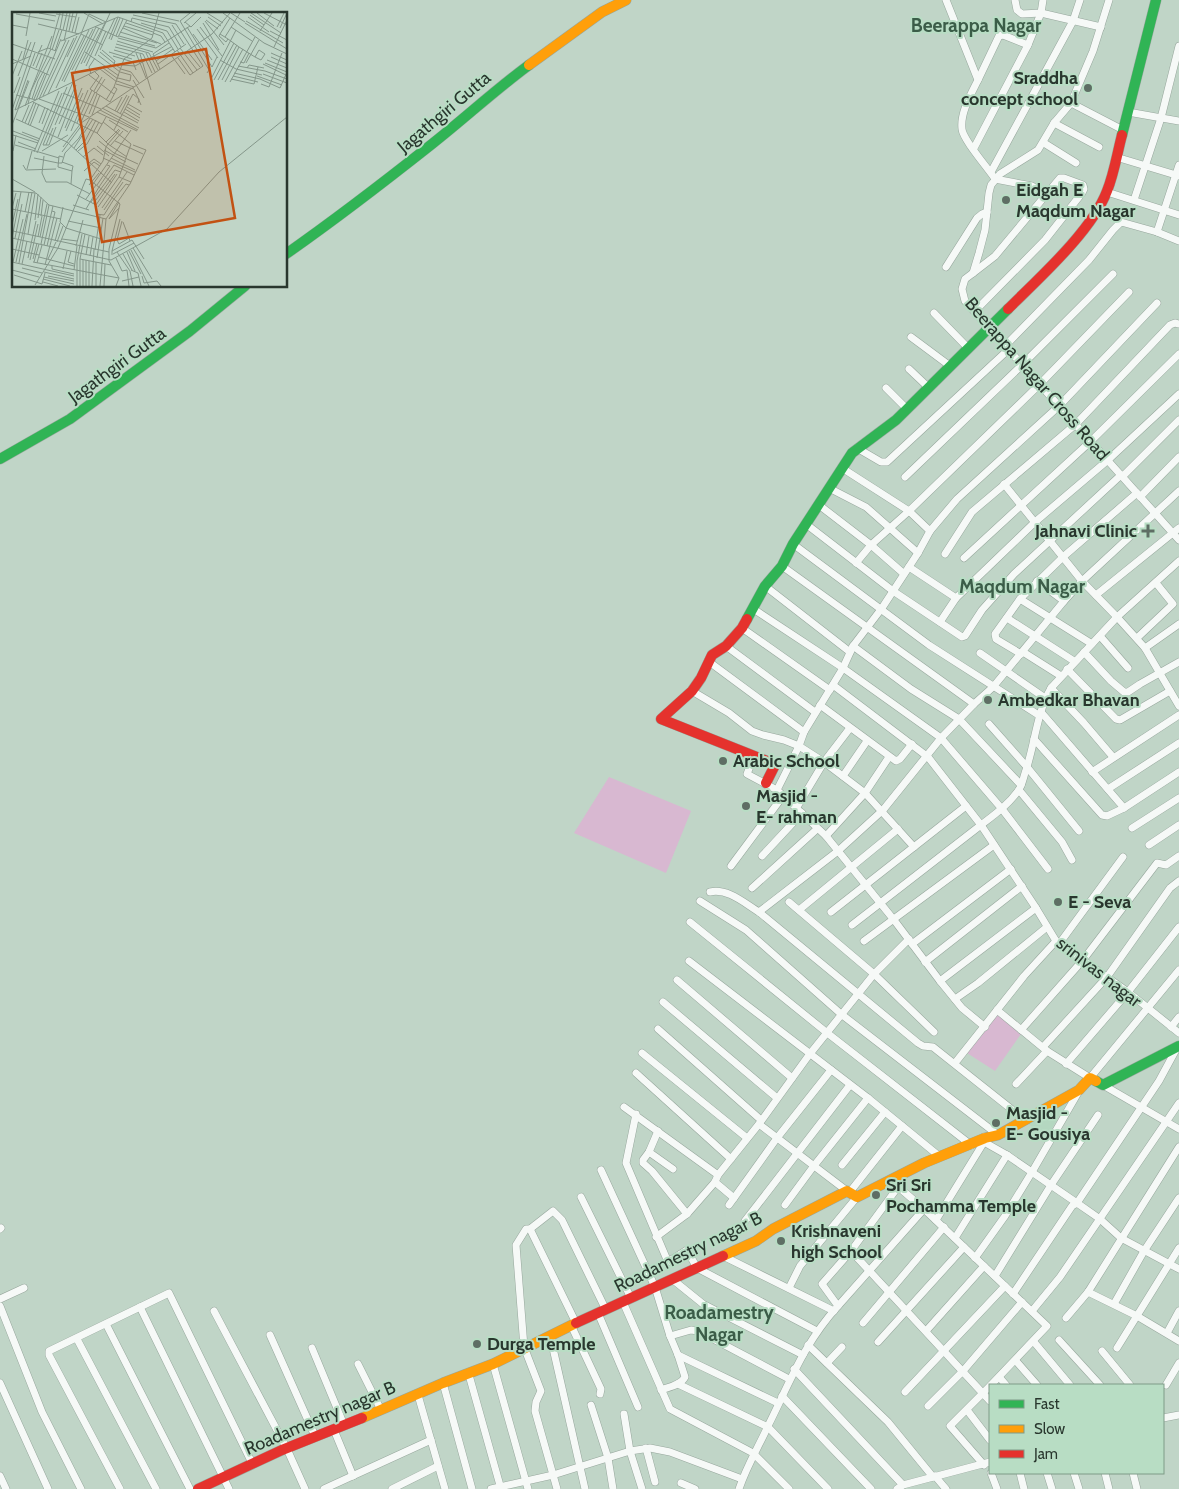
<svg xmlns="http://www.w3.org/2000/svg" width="1179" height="1489" font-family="Cabin,sans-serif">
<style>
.built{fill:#b4d7c0}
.green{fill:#d8b8d1}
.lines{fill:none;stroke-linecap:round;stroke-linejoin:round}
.street-casing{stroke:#97a79d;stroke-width:8}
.fast-casing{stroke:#97a79d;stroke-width:11}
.slow-casing{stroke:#97a79d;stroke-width:11}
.jam-casing{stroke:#97a79d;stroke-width:11}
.street{stroke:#f6f9f7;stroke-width:7}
.fast{stroke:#30b455;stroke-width:10}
.slow{stroke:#ff9f0a;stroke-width:10}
.jam{stroke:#e5322d;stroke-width:10}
.poi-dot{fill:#5e6e64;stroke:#b8ddc4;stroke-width:2}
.labels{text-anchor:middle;stroke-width:4;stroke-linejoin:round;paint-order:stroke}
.poi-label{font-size:18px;font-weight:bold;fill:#29372e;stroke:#b8ddc4;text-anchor:start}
.street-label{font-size:18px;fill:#29372e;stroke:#b8ddc4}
.neighbourhood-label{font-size:19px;font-weight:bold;fill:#3b5d48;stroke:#b8ddc4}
.inset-road{fill:none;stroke:#84968a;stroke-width:1}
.view{fill:#c25213;fill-opacity:0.15;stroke:#c25213;stroke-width:2.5}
.inset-edge{fill:none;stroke:#29372e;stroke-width:2.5}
</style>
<rect width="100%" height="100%" fill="#c0d5c7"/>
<polygon class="built" points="1066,1104 1048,1135 1024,1122"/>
<g class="green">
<polygon points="609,777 691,811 666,873 574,833"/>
<polygon points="998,1014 1021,1034 995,1071 967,1053"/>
</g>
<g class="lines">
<g class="street-casing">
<g id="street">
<path d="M946 0 978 80C971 94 960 113 962 129 963 140 988 168 995 179L1032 186 1047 194"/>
<polyline points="1015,0 1017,10 1022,14 1041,13 1101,27"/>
<polyline points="1109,0 1093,51 1071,103 1054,123 1038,150 1000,174 991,185 989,193 985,230 979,253 973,273 965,279 962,289 965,301 1179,540"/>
<polyline points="978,80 999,36 1003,35 1028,45"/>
<polyline points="1071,103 1123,130"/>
<polyline points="1128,112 1179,121"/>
<polyline points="1054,123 1099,147"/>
<polyline points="1044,143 1076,163"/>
<polyline points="974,148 1028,45 1041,13 1043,0"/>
<polyline points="1116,157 1179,176"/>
<polyline points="991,172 1073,21 1080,0"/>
<polyline points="1107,192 1179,215"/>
<polyline points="1134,200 1161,118 1179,46"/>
<polyline points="1157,232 1179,165"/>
<polyline points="946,267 977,218 982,214 987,212"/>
<polyline points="973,273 995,256 1060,178 1064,178 1083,185 1084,189 1082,193 1045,240 975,311"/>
<polyline points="934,313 968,348"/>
<polyline points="911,337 950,366"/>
<polyline points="1006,345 1089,260 1113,230 1121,222 1157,232 1179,241"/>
<polyline points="909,369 928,387"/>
<polyline points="886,388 907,409"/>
<polyline points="857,448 881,462 887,462 1009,349"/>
<polyline points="842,468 909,511 930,531 957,499 1059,406 1157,303"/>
<polyline points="1123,476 1179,420"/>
<polyline points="905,477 1023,364 1113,274"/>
<polyline points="1004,484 1082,581 1117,617 1145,648 1179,706"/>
<polyline points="829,488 866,507 918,553"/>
<polyline points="1140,497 1179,457"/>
<polyline points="819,505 871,545 903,573"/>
<polyline points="806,524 893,591 962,637 965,636 982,610 1014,574 1121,475"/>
<polyline points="930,531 918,553 882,608 853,646 843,668 804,732 799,746 777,790 826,836 894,920 940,981 962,1008 985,1027"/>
<polyline points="793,544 929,645 1040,716"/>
<polyline points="945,554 972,512 1076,424 1170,325 1175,323 1179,324"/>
<polyline points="1063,557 1137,493"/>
<polyline points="964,558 1091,441 1179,354"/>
<polyline points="856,563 871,545 909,511 1040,384 1129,292"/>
<polyline points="782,566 974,704"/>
<polyline points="909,567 956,598 1035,522 1108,460 1179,394"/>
<polyline points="1037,581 1064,601"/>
<polyline points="765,586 850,652"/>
<polyline points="1096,595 1179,528"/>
<polyline points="1020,599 1092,644"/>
<polyline points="752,608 843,668 941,738 1002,809 1048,869"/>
<polyline points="1007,618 1074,661"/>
<polyline points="940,622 956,598"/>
<polyline points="742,628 830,690"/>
<polyline points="1100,636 1128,668"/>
<polyline points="1137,638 1173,604 1156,583"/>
<polyline points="726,646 815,712"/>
<polyline points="853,646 911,689 959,719 1021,785"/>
<polyline points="1145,648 1179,624"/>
<polyline points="1023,652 1061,676"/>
<polyline points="1084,652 1111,681 1124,692 1128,692 1140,684 1179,662"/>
<polyline points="980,653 1045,698"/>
<polyline points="1021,654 996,639 995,634 1020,599 1063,557"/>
<polyline points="708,661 804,732"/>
<polyline points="1067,669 1116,719 1120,720 1170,691"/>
<path d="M833 685 928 757 981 825C994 815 1008 805 1018 791 1022 786 1023 779 1025 773 1035 745 1036 714 1051 688L1117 617 1179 561"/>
<polyline points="1051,688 1084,723 1113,757"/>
<polyline points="692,691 729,713 752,731 763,735 784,740 799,746 824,762 865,793 914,847"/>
<polyline points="820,705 896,761 900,759 912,744"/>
<polyline points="1041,712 1124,808"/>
<polyline points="989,724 1027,767 1079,831"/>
<polyline points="1034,739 1102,815 1107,816 1124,808 1179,772"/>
<polyline points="754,756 747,774 777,790"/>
<polyline points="1092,772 1179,715"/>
<polyline points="843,776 867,741"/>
<polyline points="1108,789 1179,743"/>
<polyline points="1019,790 1062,842 1072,860"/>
<polyline points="797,807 824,762 850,728"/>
<polyline points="1132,828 1179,798"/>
<polyline points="826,836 865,793 889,757"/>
<polyline points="1149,845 1179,825"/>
<polyline points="762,856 802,813"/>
<polyline points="731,866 783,796"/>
<polyline points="752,888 817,829"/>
<path d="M710 892C728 888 744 903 759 912L918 1043 923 1046 933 1047 1025 1120"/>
<polyline points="700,901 746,930 841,1014 998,1135"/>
<polyline points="789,902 874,974 934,1032"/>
<polyline points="799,910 898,829"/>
<polyline points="759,912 838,851 883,810 941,738 974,704 993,687 1064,601 1082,581 1179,491"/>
<polyline points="831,912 966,806"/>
<polyline points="690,922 826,1032 971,1145"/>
<polyline points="852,925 981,825 1036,908 1056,941 1128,992 1179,1033"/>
<polyline points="864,941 994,845"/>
<polyline points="912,944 1011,869"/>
<polyline points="1059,944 1123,857"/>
<polyline points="689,961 868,1098 939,1156"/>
<polyline points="925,962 1022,886"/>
<polyline points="677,980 792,1078"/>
<polyline points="940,981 1036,908"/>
<polyline points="955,999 978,983 1047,927"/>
<polyline points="663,1002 777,1098"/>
<polyline points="997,1010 1047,1051 1090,1078 1179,970"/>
<polyline points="1171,1027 1179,1017"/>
<polyline points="658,1029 761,1120"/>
<polyline points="1021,1030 1083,960 1157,863 1166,865 1179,856"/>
<polyline points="1043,1047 1107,977 1170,888 1179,881"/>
<polyline points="642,1053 747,1138"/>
<polyline points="955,1063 1024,976 1056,941"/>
<polyline points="1066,1064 1128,992 1179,927"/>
<polyline points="636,1073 731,1159"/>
<polyline points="1016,1084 1047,1051"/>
<polyline points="1103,1085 1179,1129"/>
<polyline points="624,1107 718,1175"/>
<polyline points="636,1114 626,1163 668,1262 687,1250 697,1268 817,1331"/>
<polyline points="759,1124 847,1191"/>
<polyline points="658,1131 649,1152 643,1160 643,1163 652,1171 687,1214 715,1182 718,1175 759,1124 809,1055 874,974 909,939"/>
<polyline points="984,1137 984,1142 1007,1155 1077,1203 1100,1219 1121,1238 1179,1269"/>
<polyline points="649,1152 673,1169"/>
<polyline points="842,1165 885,1112"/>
<polyline points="601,1170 655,1287 670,1336"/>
<polyline points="715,1182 734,1198"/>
<polyline points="895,1184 924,1209 1047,1326 991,1385"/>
<polyline points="849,1193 902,1126"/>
<polyline points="581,1197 631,1298"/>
<polyline points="729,1205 777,1138 831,1070"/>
<polyline points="785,1205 813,1167 868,1098"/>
<polyline points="936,1220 984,1142"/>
<polyline points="745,1221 850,1085"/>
<polyline points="0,1229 1,1228"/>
<polyline points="530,1229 576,1323"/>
<polyline points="656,1237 687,1214"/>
<polyline points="955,1238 1007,1155"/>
<polyline points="851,1251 990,1401"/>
<polyline points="723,1256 834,1311"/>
<polyline points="975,1258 1005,1216 1032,1172 1079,1091"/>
<polyline points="995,1276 1051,1185 1098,1115"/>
<polyline points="672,1279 703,1304 803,1355"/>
<polyline points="789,1288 800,1266 857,1197"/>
<polyline points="1088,1292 1137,1316 1179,1341"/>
<polyline points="1013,1294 1072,1206 1077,1203 1159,1081 1178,1046"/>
<polyline points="0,1299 24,1288"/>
<polyline points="623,1302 670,1409 753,1453 789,1489"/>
<polyline points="1114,1304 1144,1251 1179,1198"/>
<polyline points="0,1306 42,1412 81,1489"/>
<polyline points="838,1306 924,1209"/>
<polyline points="140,1307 229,1489"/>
<polyline points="214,1311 287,1449 305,1489"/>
<polyline points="1032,1311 1060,1277 1179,1103"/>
<polyline points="598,1313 638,1407"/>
<polyline points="1066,1318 1088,1292 1179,1147"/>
<polyline points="863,1323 944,1227"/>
<polyline points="106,1324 190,1489"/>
<polyline points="571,1325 601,1389 600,1394"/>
<polyline points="926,1331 984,1266"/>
<polyline points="1167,1333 1179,1311"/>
<polyline points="270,1335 315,1436"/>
<polyline points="550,1335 585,1489"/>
<polyline points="77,1339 156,1489"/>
<polyline points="1059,1340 1100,1385"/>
<polyline points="878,1342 964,1247"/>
<polyline points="1034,1342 1070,1385"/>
<polyline points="808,1345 888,1422 933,1477"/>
<polyline points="312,1348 344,1425"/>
<polyline points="1117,1348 1179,1248"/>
<polyline points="1102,1351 1130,1385"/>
<polyline points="678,1355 778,1403"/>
<polyline points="1016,1361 1037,1385"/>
<polyline points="827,1363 842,1347"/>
<polyline points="358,1364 381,1410"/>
<polyline points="493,1364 528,1489"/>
<polyline points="794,1369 903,1485"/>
<polyline points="469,1375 501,1489"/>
<polyline points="1000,1378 1006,1385"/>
<polyline points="0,1383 48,1489"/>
<polyline points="443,1383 472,1489"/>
<polyline points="678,1384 768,1427 828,1489"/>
<polyline points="1166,1385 1179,1363"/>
<path d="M661 1390C669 1387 681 1385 685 1377L678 1355 670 1336 691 1330 698 1331 789 1379"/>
<polyline points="905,1392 1005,1286"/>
<polyline points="418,1395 445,1489"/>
<polyline points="782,1396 871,1489"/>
<polyline points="591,1405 608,1458 613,1489"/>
<polyline points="928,1406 963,1371 1022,1302"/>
<polyline points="967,1410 990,1440"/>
<polyline points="624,1414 630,1451 642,1489"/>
<polyline points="1163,1418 1179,1415"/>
<polyline points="334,1430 353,1476"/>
<polyline points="646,1448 655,1482"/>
<polyline points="984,1465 950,1426 990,1386"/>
<polyline points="991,1473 997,1489"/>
<polyline points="1020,1473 1024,1489"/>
<polyline points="1047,1473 1052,1489"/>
<polyline points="1074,1473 1079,1489"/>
<polyline points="1105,1473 1109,1489"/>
<polyline points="1133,1473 1137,1489"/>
<polyline points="0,1476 6,1489"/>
<polyline points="935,1476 946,1489"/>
<polyline points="681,1483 695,1489"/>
<polyline points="120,1489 49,1355 49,1351 169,1293 252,1463"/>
<polyline points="324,1489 431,1440"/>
<polyline points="392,1489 438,1466"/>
<polyline points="491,1489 553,1475 630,1451 650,1448 670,1452 742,1479"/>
<polyline points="557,1489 535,1411 536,1402 541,1391 524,1347 516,1245 526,1229 530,1229 553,1211 562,1220 606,1310"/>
<path d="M739 1489C747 1465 758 1448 768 1426 790 1382 804 1343 838 1306L822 1284 851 1251 898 1187"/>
<polyline points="897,1489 903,1485 990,1462"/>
</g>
</g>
<g class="fast-casing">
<g id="fast">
<polyline points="1122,135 1156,0"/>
<path d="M286 254C336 219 384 182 432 144 465 118 495 90 529 65"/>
<polyline points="0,459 70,419 190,331 245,286"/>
<polyline points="747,619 765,586 782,566 793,544 852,453 896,420 1008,309"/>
<polyline points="1096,1081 1103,1085 1179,1046"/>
</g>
</g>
<g class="slow-casing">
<g id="slow">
<polyline points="529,65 602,12 626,0"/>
<polyline points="723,1256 756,1241 773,1229 847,1191 857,1197 924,1163 985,1138 998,1135 1079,1090 1090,1078 1096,1081"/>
<polyline points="362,1418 443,1383 493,1364 576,1323"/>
</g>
</g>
<g class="jam-casing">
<g id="jam">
<path d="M1008 309C1038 279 1092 231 1107 191 1114 174 1117 154 1122 135"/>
<polyline points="747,619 742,628 726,646 712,655 701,678 692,691 661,719 772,763 774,767 766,783"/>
<polyline points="576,1323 723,1256"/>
<polyline points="198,1489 282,1450 362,1418"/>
</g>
</g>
<use href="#street" class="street"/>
<use href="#fast" class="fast"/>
<use href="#slow" class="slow"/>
<use href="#jam" class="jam"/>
</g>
<g class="poi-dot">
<circle cx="1088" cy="88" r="5"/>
<circle cx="1006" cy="200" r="5"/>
<path d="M1145.5 523.5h5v5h5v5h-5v5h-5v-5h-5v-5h5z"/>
<circle cx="988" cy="700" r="5"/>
<circle cx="723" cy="761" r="5"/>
<circle cx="746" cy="806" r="5"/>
<circle cx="1058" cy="902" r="5"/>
<circle cx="996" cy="1123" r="5"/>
<circle cx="876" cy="1195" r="5"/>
<circle cx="781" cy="1241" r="5"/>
<circle cx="477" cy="1344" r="5"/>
</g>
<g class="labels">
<g class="poi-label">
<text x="1078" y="84" text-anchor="end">Sraddha<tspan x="1078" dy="21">concept school</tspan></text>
<text x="1016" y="196">Eidgah E<tspan x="1016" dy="21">Maqdum Nagar</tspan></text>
<text x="1137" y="537" text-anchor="end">Jahnavi Clinic</text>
<text x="998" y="706">Ambedkar Bhavan</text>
<text x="733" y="767">Arabic School</text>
<text x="756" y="802">Masjid -<tspan x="756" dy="21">E- rahman</tspan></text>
<text x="1068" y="908">E - Seva</text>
<text x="1006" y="1119">Masjid -<tspan x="1006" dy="21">E- Gousiya</tspan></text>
<text x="886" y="1191">Sri Sri<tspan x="886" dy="21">Pochamma Temple</tspan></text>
<text x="791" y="1237">Krishnaveni<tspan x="791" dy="21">high School</tspan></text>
<text x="487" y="1350">Durga Temple</text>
</g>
<g class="street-label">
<text transform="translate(444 112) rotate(-40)" y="6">Jagathgiri Gutta</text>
<text transform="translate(117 365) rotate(-36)" y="6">Jagathgiri Gutta</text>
<text transform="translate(1037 379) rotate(49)" y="6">Beerappa Nagar Cross Road</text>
<text transform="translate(1099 972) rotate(38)" y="6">srinivas nagar</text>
<text transform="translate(688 1252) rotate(-26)" y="6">Roadamestry nagar B</text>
<text transform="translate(320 1418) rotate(-23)" y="6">Roadamestry nagar B</text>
</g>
<g class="neighbourhood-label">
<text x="976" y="32">Beerappa Nagar</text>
<text x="1022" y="593">Maqdum Nagar</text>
<text x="719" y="1319">Roadamestry<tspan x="719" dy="22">Nagar</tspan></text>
</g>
</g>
<g transform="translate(12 12)">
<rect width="275" height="275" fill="#c0d5c7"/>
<path class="inset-road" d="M27 1 44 4M72 1 91 12M130 1 167 9M178 1 168 9 197 58 195 61M195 1 211 11M211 1 252 31 275 42M219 1 233 10M239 1 269 21M245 1 262 14M252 1 275 13M4 2 43 9M44 2 64 5M121 3 164 12 191 54 178 63 166 46M238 3 252 13M196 5 209 14M236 5 257 20M194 8 206 17M193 9 212 33M234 9 271 31M119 10 120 6 157 15 169 35M173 10 179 15 189 5M114 11 141 20M129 11 155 19 166 37M172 11 184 1M191 11 207 38M233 11 275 37M26 12 67 22M0 13 15 16M160 13 172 32M112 14 141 23M175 15 200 55 205 45M188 15 210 44M219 15 240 29M265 15 272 1M111 16 149 32M268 16 275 1M48 17 51 1M185 17 206 46M51 18 55 1M57 19 61 1M248 19 260 1M258 19 275 28M60 20 65 1M108 20 145 31M63 21 67 5M141 21 149 24 153 30M181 22 200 48M208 22 216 27 214 30 207 24 208 22 218 6M14 24 18 1M104 24 111 7M107 24 143 34M106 25 115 8M213 25 228 1M106 26 144 36 178 14M97 27 106 5M216 27 227 35 243 45 249 48 253 42 247 38 243 45M54 28 27 87 77 105M99 28 108 6M49 29 106 5 151 21 163 40M52 29 58 1M105 29 141 40M0 32 43 47M104 32 137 41 146 58M91 33 69 22 77 2 94 10M103 35 131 42 140 61M262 35 275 8M168 36 185 58M38 37 48 1M40 38 47 18M88 38 103 6M90 38 103 49 102 52M102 38 123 44M165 38 181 61M43 39 50 18M175 39 188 55M26 40 36 36 44 39M73 40 107 64M88 40 109 57 119 60 127 71M97 40 120 47M124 41 134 66M134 41 143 60M259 41 275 48M128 42 139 78M86 43 108 60 119 63M159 43 173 62M83 44 94 19M101 44 121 50 124 58M55 45 65 24M259 45 275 52M0 47 37 63M11 47 16 28M208 48 224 57 250 63M255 48 275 56M144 49 161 37M228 50 232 51 237 41M72 51 93 11M234 51 247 28M253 51 275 60M0 52 19 44M69 52 87 16M146 52 174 32M251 52 274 63M110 53 123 54 159 35M21 54 30 33M74 54 98 1M226 54 253 59 275 67M24 56 30 41M91 56 106 67M235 56 237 53 252 56M88 57 105 70M148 57 141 42 157 31M60 58 81 17M63 59 84 15 106 25M83 60 87 64 78 77 98 90M222 61 248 67 268 76 275 60M79 62 77 55 83 46M251 62 275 71M77 63 102 82M0 64 10 39M6 64 19 30M221 64 246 70M245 64 270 73M106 66 118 69 119 63M199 67 224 18M219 67 242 72 246 55M121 68 132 86M202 68 222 31M206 68 225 33M210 68 227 35M26 69 39 45M50 69 72 24M105 69 122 75M52 70 77 18M213 70 231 37M218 70 243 25M104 72 122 77 129 93M249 72 257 75 270 41M44 76 69 22M82 79 90 65M2 81 8 65M51 81 89 97M84 81 93 67M36 82 62 26M4 83 24 88 49 27M31 84 57 28M20 87 26 69M22 87 33 61M94 88 102 75M21 90 85 121 96 132 108 118M98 90 105 77 102 75 112 47 140 26 147 1M16 92 19 79 39 37M116 92 130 100M13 94 40 24M94 94 126 111M115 95 128 103M6 96 16 68M90 96 127 116M113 97 128 106M0 98 23 30M3 98 94 54M3 98 23 41M88 98 126 118M103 99 110 85M85 100 125 119M105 100 115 83M112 100 127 109M77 102 85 82M108 102 117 84M80 103 88 83M4 107 55 130 100 171M97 108 116 120M10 110 17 93M69 110 83 80M91 110 119 132 107 165M13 111 22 90M27 111 33 95M65 111 80 78M30 112 36 96M47 112 64 73M0 113 17 69M16 113 24 91M43 113 61 70M18 114 27 92M53 116 70 76M102 118 121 82 127 87 126 91M1 119 27 129M54 119 71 81M59 119 76 78M10 120 28 127M85 121 94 105M1 123 26 131M46 125 64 78M87 129 102 141 126 152M103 129 131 142M6 130 24 137M94 130 107 117M3 133 47 146M31 133 55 75M31 133H37L44 115M34 133 41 116M85 134 97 144M98 134 111 119M51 135 69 111 200 22 218 1M62 136 81 107M64 138 73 129 84 108M92 138 114 150M1 139 4 123M30 139 56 123M66 139 75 132 87 110M22 140 47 79M50 140 70 113M25 141 50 81M32 144 30 161 34 170H55L78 182M51 145 47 144 46 155 60 159 59 172M71 145 82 136 91 143M22 146 46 151M91 146 123 160M99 146 123 158M50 150 61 154 60 159M46 151H50L53 141 67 126 78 106 90 112M77 151 82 147 89 152M11 153 14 158 44 157M15 157 20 139M72 159 82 150 88 154M0 167 23 180M78 168 108 192 97 237V249L107 266 104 274M77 173 87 161M85 173 98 154 95 153M79 175 119 118M87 175 102 153 122 163M0 179 24 181 37 193 94 207M9 180 0 226 99 248 155 217 207 160 275 105M65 183 84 193 105 162M74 187 84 173M102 187 114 172 117 173M79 190 103 158 109 160M107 190 97 207 107 196M81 192 103 162M61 193 77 198M51 195 48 210 54 216 89 227M86 195 107 165 119 170M0 196 4 181M90 196 115 160M0 197 49 207M74 197 87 175M92 198 111 170M13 200 17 180M84 202 92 203 102 187M29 204 31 188M26 206 29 185M23 208 26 182M56 209 89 216M110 209 105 228 107 232 117 226 118 229M111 210 117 226M0 213 6 187M1 219 97 240M16 222 23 181M26 225 30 204M28 225 35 192M3 226 10 192M50 227 65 229M43 229 48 211M45 230 51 214M29 232 37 193M32 233 41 194M35 234 43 200 40 199M64 234 71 208M121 236 140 267M0 237 27 243M83 238 88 203M119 238 137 274M59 239 56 250 62 252M100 239 108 207M117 239 129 262M105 240 118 259 121 274M115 240 123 259M101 242 122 231M111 242 120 258M74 243 77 224M100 243V239L120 228 132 247M78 244 81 225M27 245 62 254M16 246 24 209M85 246 91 206M104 246 110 259 115 258 117 274M21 247 25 231M36 247 44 230M68 247 99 253M18 248 26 212M71 248V274M74 248V274M77 249V274M0 250 62 264M1 250 11 207M4 250 15 202M21 250 107 266M22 250 27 232M84 250V274M7 251 20 180M25 251 30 233M10 252 15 229M33 253 45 206M40 254V257L62 262M10 256 30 261M51 257 55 239M0 258 27 265M62 258 65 234M119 258 126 261 129 274M32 260 62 267M2 263 30 272 33 261M36 264 62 269M130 264 132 271 145 269 149 274M32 265 62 272M31 267 58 274M110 269 127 265M31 270 46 274M23 273 46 236 74 167 78 168 91 149 94 135 96 132 115 145M65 274V249L70 222M68 274V247L73 222M80 274 82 237M88 274 94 207 118 172 134 138 121 133M92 274 93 252"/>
<path class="view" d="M194 37 223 206 90 230 60 61Z"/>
<rect width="275" height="275" class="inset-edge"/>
</g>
<rect x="989" y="1384" width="175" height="90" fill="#b8ddc4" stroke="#7f9b88"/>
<rect x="999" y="1400" width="25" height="8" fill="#30b455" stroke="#7f9b88"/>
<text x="1034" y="1409" font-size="15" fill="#29372e">Fast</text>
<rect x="999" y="1425" width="25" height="8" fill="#ff9f0a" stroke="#7f9b88"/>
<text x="1034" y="1434" font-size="15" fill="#29372e">Slow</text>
<rect x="999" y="1450" width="25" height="8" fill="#e5322d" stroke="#7f9b88"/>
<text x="1034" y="1459" font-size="15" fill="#29372e">Jam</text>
</svg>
